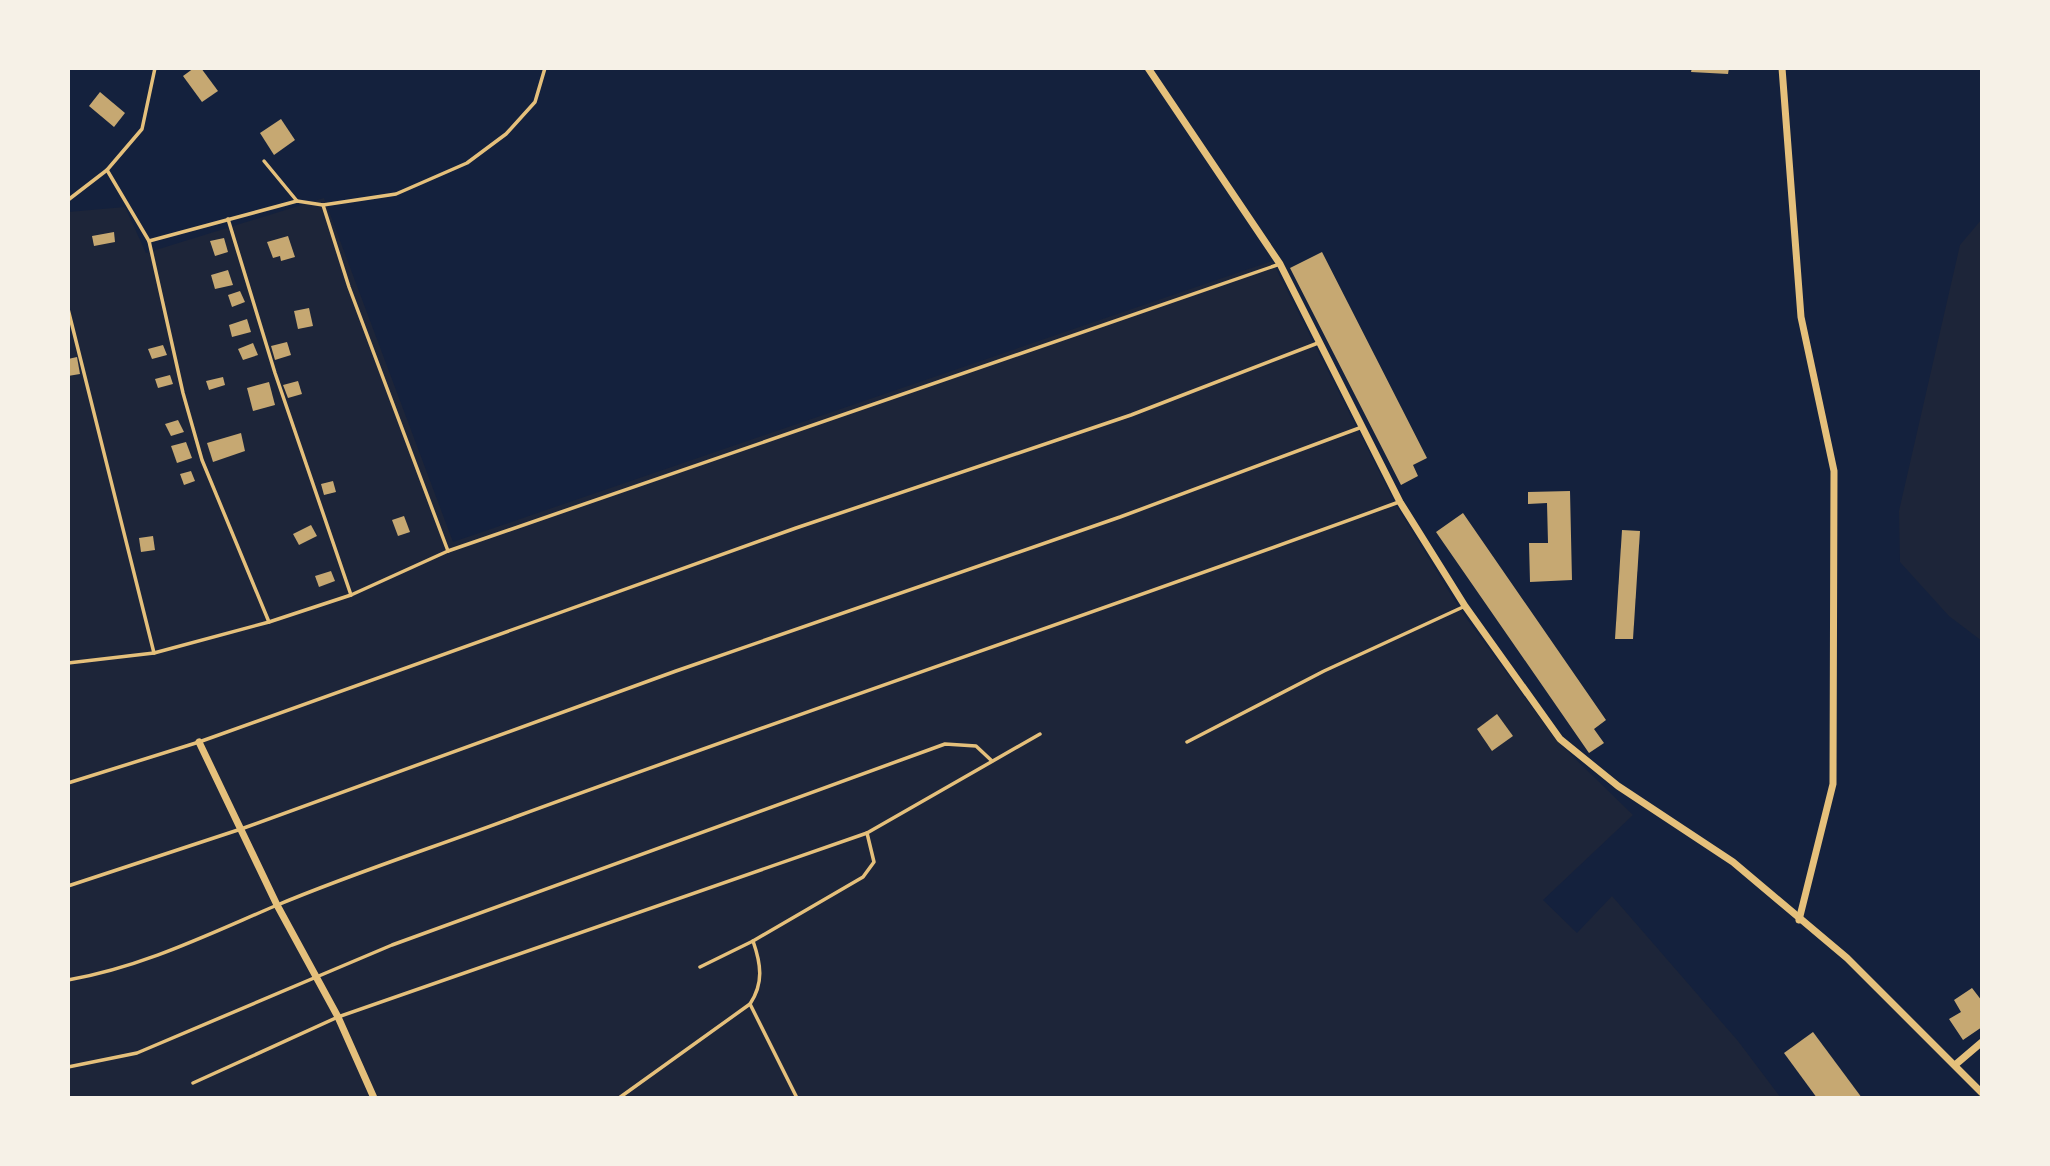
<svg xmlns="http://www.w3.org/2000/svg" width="2050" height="1166" font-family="Helvetica,sans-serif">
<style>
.green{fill:#1d2539}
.building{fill:#c6a872}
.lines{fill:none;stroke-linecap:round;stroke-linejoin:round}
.service{stroke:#e5c07b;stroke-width:3.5}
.minor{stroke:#e5c07b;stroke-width:7}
</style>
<rect width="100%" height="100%" fill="#14213d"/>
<g class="green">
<polygon points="324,198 453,542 1272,261 1396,505 1461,611 1557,741 1633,815 1543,900 1577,933 1612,896 1738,1041 1781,1098 68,1098 68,212 125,207 146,253"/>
<polygon points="1982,219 1982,641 1949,616 1900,562 1899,511 1960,245"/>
</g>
<g class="building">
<polygon points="194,68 201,68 218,91 202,102 183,76"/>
<polygon points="1692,68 1729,68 1728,74 1691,72"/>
<polygon points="100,92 125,113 114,127 89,106"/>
<polygon points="281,119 295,140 274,155 260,133"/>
<polygon points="114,232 115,242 94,246 92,236"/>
<polygon points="288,236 295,257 281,261 280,256 273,258 267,242"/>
<polygon points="224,238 228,252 215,256 210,241"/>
<polygon points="1322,252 1427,458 1413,465 1418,476 1401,485 1290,268"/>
<polygon points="228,270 233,285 215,289 211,275"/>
<polygon points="240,291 245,302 232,307 228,295"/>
<polygon points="309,308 313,326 298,329 294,311"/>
<polygon points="247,319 251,332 232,337 229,325"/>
<polygon points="287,342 291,355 275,360 271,346"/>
<polygon points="253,343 258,355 243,360 238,349"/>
<polygon points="163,345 167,355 152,359 148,349"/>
<polygon points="77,357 80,374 68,376 68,359"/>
<polygon points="170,375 173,384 158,388 155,379"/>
<polygon points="223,377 225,385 209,390 206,381"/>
<polygon points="298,381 302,394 288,398 283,385"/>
<polygon points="269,382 275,405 253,411 247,388"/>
<polygon points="178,420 184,432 171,436 165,424"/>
<polygon points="241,433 245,451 213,462 207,443"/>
<polygon points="186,442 192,458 177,463 171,446"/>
<polygon points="191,471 195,481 184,485 180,474"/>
<polygon points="333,481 336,492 324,495 321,484"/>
<polygon points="1570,491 1572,580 1530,582 1529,543 1548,543 1547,503 1528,504 1528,492"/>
<polygon points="1463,513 1606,720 1594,729 1604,743 1589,753 1436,532"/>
<polygon points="404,516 410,532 398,536 392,520"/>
<polygon points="311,525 317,536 299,545 293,534"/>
<polygon points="1622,530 1640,531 1633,639 1615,639"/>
<polygon points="153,536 155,550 141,552 139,538"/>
<polygon points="331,571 335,581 319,587 315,576"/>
<polygon points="1497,714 1513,736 1492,751 1477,729"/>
<polygon points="1972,988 1982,1001 1982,1027 1963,1040 1949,1019 1961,1012 1954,1000"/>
<polygon points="1813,1032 1862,1098 1817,1098 1784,1053"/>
</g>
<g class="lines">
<g class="service">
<polyline points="264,161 297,201"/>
<polyline points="107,170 149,241 183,393 202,460 269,622"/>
<polyline points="68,200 107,170 142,129 155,68"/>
<polyline points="323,205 349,287 448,551"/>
<polyline points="228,219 275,373 351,595"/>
<polyline points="149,241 297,201 323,205 396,194 467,163 506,134 535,102 545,68"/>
<polyline points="68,309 154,653"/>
<polyline points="68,663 154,653 269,622 351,595 448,551 1280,264"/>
<polyline points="1187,742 1324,671 1463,607"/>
<polyline points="68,783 199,742 796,528 1131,415 1318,343"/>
<polyline points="68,886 241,829 676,671 1120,517 1362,427"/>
<polyline points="700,967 753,941 863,877 874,862 867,833"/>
<path d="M68 980C142 967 207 935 275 906 353 873 435 847 515 817 809 709 1106 609 1399 502"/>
<polyline points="750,1004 797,1098"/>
<polyline points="68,1067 137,1053 392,945 945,744 976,746 992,761"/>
<polyline points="193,1083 338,1017 867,833 1040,734"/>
<path d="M619 1098 750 1004C764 983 761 964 753 941"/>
</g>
<g class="minor">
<polyline points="1148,68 1280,264 1400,502 1465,606 1560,739 1618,786 1733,862 1847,958 1982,1093"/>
<polyline points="1782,68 1801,317 1834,471 1833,784 1799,920"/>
<polyline points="199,742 277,905 338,1017 374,1098"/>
<polyline points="1955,1065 1982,1042"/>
</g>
</g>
<rect width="2050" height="1166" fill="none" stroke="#f6f1e7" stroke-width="140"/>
</svg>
